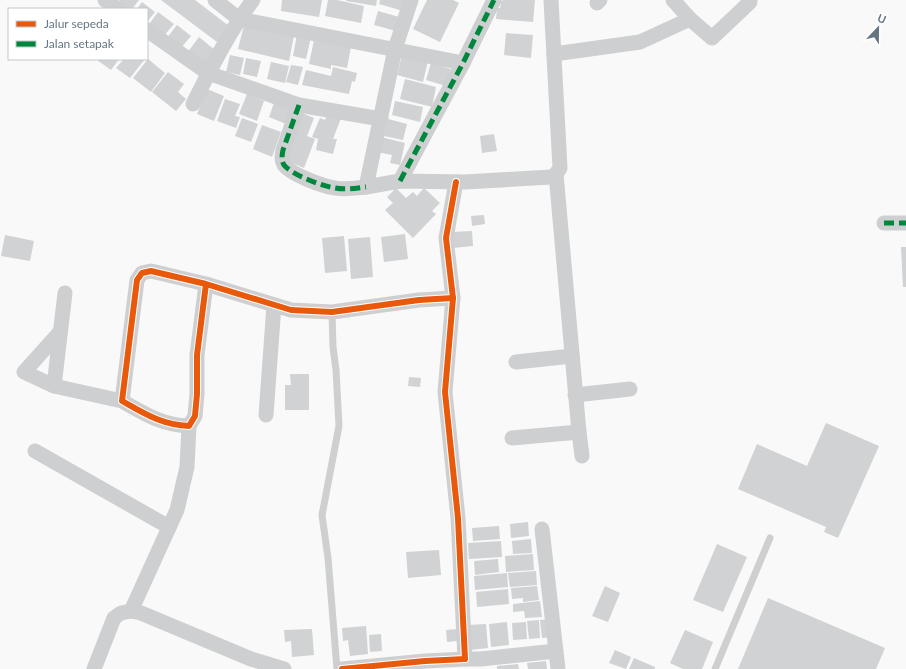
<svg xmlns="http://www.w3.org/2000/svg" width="906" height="669" font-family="Lato,sans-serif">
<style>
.building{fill:#d0d2d3}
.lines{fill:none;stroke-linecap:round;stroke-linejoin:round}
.lane{stroke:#cecfd0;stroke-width:7}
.street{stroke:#cecfd0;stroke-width:15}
.quiet{stroke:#00873e;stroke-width:5;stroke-dasharray:10 5;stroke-linecap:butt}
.cycleway-casing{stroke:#fff;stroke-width:8}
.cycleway{stroke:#e8590c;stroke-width:6}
</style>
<rect width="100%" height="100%" fill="#f9f9f9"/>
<g class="building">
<polygon points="120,0 139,0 132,9 126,9 118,2"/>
<polygon points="161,0 195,0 229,26 217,42"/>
<polygon points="282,0 322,0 319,17 281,11"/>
<polygon points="328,0 337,0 364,6 361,23 325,16"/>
<polygon points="346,0 377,0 376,6 346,1"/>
<polygon points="380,0 407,0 403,11 379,4"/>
<polygon points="427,0 453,0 459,3 440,42 413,29"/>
<polygon points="504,0 535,0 533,22 496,19 497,8 500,8 501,1"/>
<polygon points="142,2 155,12 147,22 147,9 137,9"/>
<polygon points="378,11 399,17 396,31 374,25"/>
<polygon points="158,12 174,24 162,38 147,27"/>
<polygon points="177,25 191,36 180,49 166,39"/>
<polygon points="244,25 294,36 289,61 238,49"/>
<polygon points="506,33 533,35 531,58 504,55"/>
<polygon points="297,34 311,37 306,59 293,56"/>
<polygon points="315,35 352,42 347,68 331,65 331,69 309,64"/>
<polygon points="199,37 216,51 204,67 187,53"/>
<polygon points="230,55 244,58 240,75 226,72"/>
<polygon points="402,55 428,61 423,82 397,75"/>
<polygon points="246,58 261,61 257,77 243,74"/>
<polygon points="98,59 119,59 111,70 97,60"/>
<polygon points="124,59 145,59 130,78 116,68"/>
<polygon points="148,59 165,73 151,92 133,78"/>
<polygon points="271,62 289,66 285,83 267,79"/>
<polygon points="431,63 451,69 446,86 426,80"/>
<polygon points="291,65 303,67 298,85 286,82"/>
<polygon points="333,67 357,73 355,82 352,81 349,94 302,85 306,70 331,76"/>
<polygon points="168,72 184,84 178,92 186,99 176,111 152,92"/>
<polygon points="405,79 436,87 432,107 400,99"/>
<polygon points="207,89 224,96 214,121 197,114"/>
<polygon points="247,94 264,101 257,121 239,114"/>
<polygon points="225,99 240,104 235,116 240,117 236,128 217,121"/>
<polygon points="275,100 293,107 286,124 269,117"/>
<polygon points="395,101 423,107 420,122 392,115"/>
<polygon points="302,113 314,118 307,136 315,139 304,168 287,161 284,155"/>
<polygon points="328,113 341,118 333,139 337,139 333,154 316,150 318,139 312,137 320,118 325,120"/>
<polygon points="242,118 258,124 251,142 235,136"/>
<polygon points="388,119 407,124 403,140 384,136"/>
<polygon points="262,125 281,132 272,157 253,149"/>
<polygon points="494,134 497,151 482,153 480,136"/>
<polygon points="381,137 405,143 400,165 390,163 392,155 377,152"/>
<polygon points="396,188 406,198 413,192 417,196 424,188 440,203 432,211 436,214 413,238 385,210 393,203 387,197"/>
<polygon points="484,215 485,224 472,226 471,216"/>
<polygon points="472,231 473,246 453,248 452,232"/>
<polygon points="405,234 408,259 384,262 381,237"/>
<polygon points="5,235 34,241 30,261 1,256"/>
<polygon points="344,236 347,271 325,273 322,238"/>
<polygon points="370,237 373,277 351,279 348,239"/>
<polygon points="901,247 906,247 906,287 903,287"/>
<polygon points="290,374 309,374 309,410 285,410 285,385 291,385"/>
<polygon points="409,377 421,378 420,387 408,386"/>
<polygon points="826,423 879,446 838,538 824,532 826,527 738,489 757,444 807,466"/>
<polygon points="528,522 529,536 511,538 510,524"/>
<polygon points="499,526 500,539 473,541 472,528"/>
<polygon points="531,539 532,553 513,554 512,541"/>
<polygon points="501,541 502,557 469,559 468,543"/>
<polygon points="717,544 747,557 723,612 693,600"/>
<polygon points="439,550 441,575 408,578 406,552"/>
<polygon points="533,554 534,570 506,572 505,556"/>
<polygon points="498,559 499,572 475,575 474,561"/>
<polygon points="536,571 537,585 510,587 508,573"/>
<polygon points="507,573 508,587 475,590 474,576"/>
<polygon points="537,586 539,600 523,602 523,598 512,599 511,588"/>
<polygon points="605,586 620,593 608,622 592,616"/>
<polygon points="508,589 509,604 477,607 476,592"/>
<polygon points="768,598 885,648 876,669 738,669"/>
<polygon points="540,601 542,617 525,618 524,611 513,612 513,604"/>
<polygon points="551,619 553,637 542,638 540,620"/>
<polygon points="539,620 540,638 529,639 527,621"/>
<polygon points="507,622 509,645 491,647 489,624"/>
<polygon points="526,622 527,639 513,640 512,623"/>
<polygon points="486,624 488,648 470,650 468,625"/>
<polygon points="366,626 368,654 350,656 348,640 343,641 342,628"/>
<polygon points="312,629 314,655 292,657 291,641 285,642 284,630"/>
<polygon points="457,629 457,641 447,642 446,630"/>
<polygon points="685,630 713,642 702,669 683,669 670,663"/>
<polygon points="381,634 382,651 370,652 369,635"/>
<polygon points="615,650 631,657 626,669 609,663"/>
<polygon points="634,658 655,667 655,669 629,669"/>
<polygon points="546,661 547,669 528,669 527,663"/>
<polygon points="518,664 519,669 497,669 497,666"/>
</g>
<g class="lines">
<g class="lane">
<polyline points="332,312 333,347 336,370 339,426 322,515 328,558 337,669"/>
<polyline points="715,669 770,538"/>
</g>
<g class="street">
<polyline points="105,0 118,9"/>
<polyline points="215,0 239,19 463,63"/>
<polyline points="411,0 395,49 366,187 400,181 465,182 551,177 556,174 560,168 551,0"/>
<polyline points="597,3 600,0"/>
<polyline points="690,19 712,38 750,2"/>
<polyline points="147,30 208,73 299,105 381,119"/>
<polyline points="554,54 640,42 690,19 673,0"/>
<path d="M193 104C211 68 229 32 253 0"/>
<path d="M299 105 283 150C282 155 281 160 284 165 292 175 322 186 335 188 345 190 356 188 366 187"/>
<polyline points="400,181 463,63 494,0"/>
<polyline points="884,223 906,223"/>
<path d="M206 284 197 355V394L195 416 189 426C162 425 145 414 122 401L137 280 142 273 151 271 206 284 291 310 332 312 419 300 453 298"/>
<polyline points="65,293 54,386 122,401"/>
<polyline points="516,362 572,356"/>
<polyline points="54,386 24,372 60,332"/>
<polyline points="575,395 630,389"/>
<polyline points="266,415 274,305"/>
<polyline points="579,432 582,456"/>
<polyline points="512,438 579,432 556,174"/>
<polyline points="35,451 169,527"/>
<polyline points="542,529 558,669"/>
<polyline points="131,611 177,510 187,467 189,426"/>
<polyline points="465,659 481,659 556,651"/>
<polyline points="94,669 114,618 121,613 131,611 141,613 251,659 284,669"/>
<polyline points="342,669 425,661 465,659 458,518 445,392 453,298 446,238 456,182"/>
</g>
<g class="quiet">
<path d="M299 105 283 150C282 155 281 160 284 165 292 175 322 186 335 188 345 190 356 188 366 187"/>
<polyline points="400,181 463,63 494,0"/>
<polyline points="884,223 906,223"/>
</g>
<g class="cycleway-casing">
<g id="cycleway">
<path d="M206 284 197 355V394L195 416 189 426C162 425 145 414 122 401L137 280 142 273 151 271 206 284 291 310 332 312 419 300 453 298"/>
<polyline points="342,669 425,661 465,659 458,518 445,392 453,298 446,238 456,182"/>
</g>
</g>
<use href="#cycleway" class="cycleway"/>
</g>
<rect x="8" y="8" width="140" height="52" fill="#ffffff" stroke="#c1c8cd"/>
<rect x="16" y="21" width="20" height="6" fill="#e8590c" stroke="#c1c8cd"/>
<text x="44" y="28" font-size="12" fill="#657683">Jalur sepeda</text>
<rect x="16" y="41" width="20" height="6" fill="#00873e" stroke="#c1c8cd"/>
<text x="44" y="48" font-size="12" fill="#657683">Jalan setapak</text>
<g transform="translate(878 28) rotate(22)" stroke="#ffffff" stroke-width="3" paint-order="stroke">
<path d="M0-3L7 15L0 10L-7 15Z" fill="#657683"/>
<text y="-6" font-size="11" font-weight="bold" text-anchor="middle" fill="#657683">U</text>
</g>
</svg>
